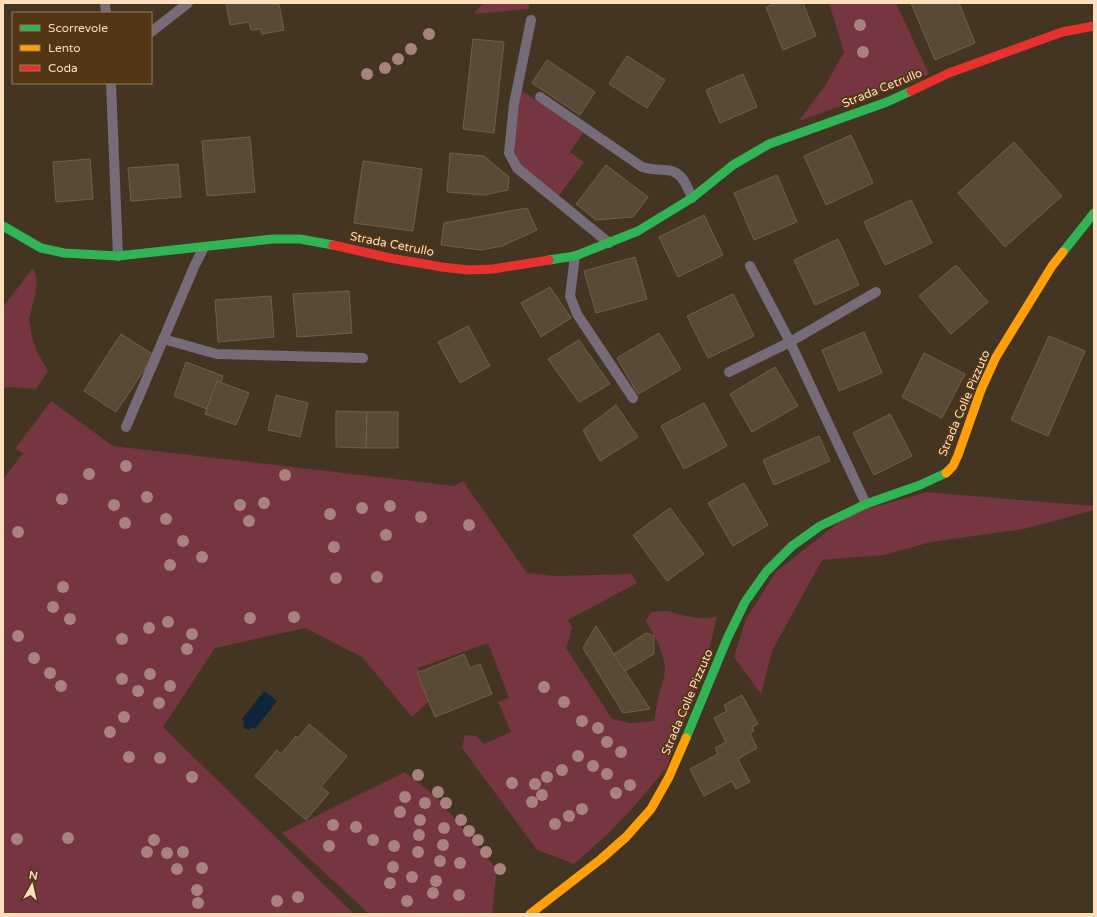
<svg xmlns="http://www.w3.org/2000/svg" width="1097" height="917" font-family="'Varela Round',sans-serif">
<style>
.green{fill:#753541}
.water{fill:#0f263a}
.building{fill:#594a37;stroke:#715f4a}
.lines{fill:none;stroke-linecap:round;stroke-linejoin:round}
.lane{stroke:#766b79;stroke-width:10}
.fast{stroke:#30b455;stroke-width:9}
.slow{stroke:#ff9f0a;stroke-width:9}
.jam{stroke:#e5322d;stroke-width:9}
.tree{fill:#a8827e}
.labels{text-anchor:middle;stroke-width:3.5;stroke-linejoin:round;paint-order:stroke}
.street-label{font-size:12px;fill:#fddfbf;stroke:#533613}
</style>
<rect width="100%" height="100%" fill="#443522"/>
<g class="green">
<polygon points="483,3 530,3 528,9 474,14"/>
<polygon points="829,3 896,3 929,74 799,121 825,86 844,52"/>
<polygon points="521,90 583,133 570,152 584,162 557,198 516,161 514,143"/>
<polygon points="33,268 37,280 35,296 29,319 32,338 37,352 48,371 36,389 9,387 3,388 3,307"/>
<polygon points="51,401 113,446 455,486 463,481 527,573 555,576 631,574 637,583 568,620 572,627 568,643 566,648 612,719 630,723 654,721 659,693 664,679 665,665 659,645 646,621 651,612 668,611 681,615 697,618 710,618 717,616 709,651 667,767 638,802 609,833 574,864 537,850 462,748 465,735 476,736 484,744 511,732 498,702 509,698 488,643 418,668 430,700 412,717 362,657 305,628 215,648 163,727 354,914 3,914 3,479 23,453 15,449"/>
<polygon points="927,492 1094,506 1094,510 1024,529 931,542 884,555 822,560 772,651 761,694 734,657 746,619 776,572 849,514"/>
<polygon points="405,772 436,797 497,869 492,914 369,914 282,833"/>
</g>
<polygon class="water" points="264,691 277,701 255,729 252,727 249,730 245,729 243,725 244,721 242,719"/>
<g class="building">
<polygon points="226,3 270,3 271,5 279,4 284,30 262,34 261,29 251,30 249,22 230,25"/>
<polygon points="777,3 803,3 816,36 783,50 766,7"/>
<polygon points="911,3 959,3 975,43 935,60"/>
<polygon points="473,39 504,42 494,133 463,129"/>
<polygon points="627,56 665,80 647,108 609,84"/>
<polygon points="547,60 595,92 580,115 532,83"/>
<polygon points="743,74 757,107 720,123 706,90"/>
<polygon points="851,135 873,183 826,205 804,156"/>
<polygon points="250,137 255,192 207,196 202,141"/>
<polygon points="1014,142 1062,196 1005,247 958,193"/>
<polygon points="450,153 484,156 509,177 508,190 484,195 447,192"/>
<polygon points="90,159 93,199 56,202 53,162"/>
<polygon points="363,161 422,169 413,231 354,223"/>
<polygon points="178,164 181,197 131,201 128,168"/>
<polygon points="606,165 648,197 633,217 596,220 576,204"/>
<polygon points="777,175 797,222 754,240 734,193"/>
<polygon points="911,200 932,243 885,265 864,222"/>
<polygon points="527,208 537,230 502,246 481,250 441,245 444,223"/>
<polygon points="704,215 723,255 678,277 659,237"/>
<polygon points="838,239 859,285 815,305 794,260"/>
<polygon points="635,257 647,299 596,313 584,271"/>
<polygon points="956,265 988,302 951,334 919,296"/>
<polygon points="550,287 571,318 541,337 521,303"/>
<polygon points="349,291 352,333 297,337 293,294"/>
<polygon points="733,294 754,336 708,358 687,316"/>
<polygon points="271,296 274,337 218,342 215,300"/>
<polygon points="468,326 490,366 460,383 438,342"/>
<polygon points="864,332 882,373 839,391 822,350"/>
<polygon points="659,333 681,369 638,394 617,358"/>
<polygon points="121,334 154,355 116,412 84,391"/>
<polygon points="1049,336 1085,351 1048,436 1011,420"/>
<polygon points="579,340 610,384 579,402 548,359"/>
<polygon points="924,353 965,374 942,418 902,397"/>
<polygon points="186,362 223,376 221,383 217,381 207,409 174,396"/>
<polygon points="775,367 798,406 752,432 730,394"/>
<polygon points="217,381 249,393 236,425 205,414"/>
<polygon points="276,395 308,403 300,437 268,430"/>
<polygon points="704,403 727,446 684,469 661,426"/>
<polygon points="616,405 638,437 600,461 583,430"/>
<polygon points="336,411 367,412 366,448 336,447"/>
<polygon points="367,412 398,412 398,448 366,448"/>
<polygon points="890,414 912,456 874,475 853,433"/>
<polygon points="819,436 830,461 774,485 763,460"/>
<polygon points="744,483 768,525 733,546 708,503"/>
<polygon points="670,508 704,554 667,581 633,535"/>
<polygon points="596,626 614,654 650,709 623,713 583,648"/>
<polygon points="646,633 654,636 654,654 625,671 614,654"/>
<polygon points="464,654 470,668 480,664 492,694 435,717 417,673"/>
<polygon points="742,695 758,724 752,727 754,731 750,733 757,748 738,759 750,782 736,789 732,781 704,796 690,769 718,754 715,748 726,742 714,718 727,711 724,705"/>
<polygon points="309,724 347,756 321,787 329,793 306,820 255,776 277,750 281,754 296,736 298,738"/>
</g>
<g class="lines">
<g class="lane">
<polyline points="105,3 106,13"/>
<polyline points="531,20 514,104 509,153 517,168 609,243"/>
<polyline points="151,32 188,3"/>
<polyline points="111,83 118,256"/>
<path d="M540 97 642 167C651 170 655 169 664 170 682 170 686 184 692 198"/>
<polyline points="575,256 570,296 577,314 633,398"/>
<polyline points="750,266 790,342 866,504"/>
<polyline points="163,339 217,354 363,358"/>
<polyline points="729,372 790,342 876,292"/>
<polyline points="126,427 194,267 204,247"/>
</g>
<g class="fast">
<polyline points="3,226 41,248 64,253 118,256 273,239 300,239 333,245"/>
<polyline points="1063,252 1094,213"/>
<polyline points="549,260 575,256 638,231 692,198 733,165 769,144 887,102 911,91"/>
<polyline points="686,738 727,639 745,602 766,572 792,546 820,526 866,504 920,485 946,473"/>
</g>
<g class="slow">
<polyline points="946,473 953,466 958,455 981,390 996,357 1052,266 1063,252"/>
<polyline points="530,914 601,859 626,837 651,809 669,777 686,738"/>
</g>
<g class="jam">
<polyline points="911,91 949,73 1062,32 1094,26"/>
<polyline points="333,245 390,258 442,267 468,270 493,269 549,260"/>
</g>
</g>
<g class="tree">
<circle cx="860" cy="25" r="6"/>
<circle cx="429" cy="34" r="6"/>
<circle cx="411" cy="49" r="6"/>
<circle cx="863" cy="52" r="6"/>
<circle cx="398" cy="59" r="6"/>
<circle cx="385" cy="68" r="6"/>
<circle cx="367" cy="74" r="6"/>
<circle cx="126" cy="466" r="6"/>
<circle cx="89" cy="474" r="6"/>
<circle cx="285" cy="475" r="6"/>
<circle cx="147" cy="497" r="6"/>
<circle cx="62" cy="499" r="6"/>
<circle cx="264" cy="503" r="6"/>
<circle cx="114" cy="505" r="6"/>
<circle cx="240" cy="505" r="6"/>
<circle cx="390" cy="506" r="6"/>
<circle cx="362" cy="508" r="6"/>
<circle cx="330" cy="514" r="6"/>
<circle cx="421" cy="517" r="6"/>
<circle cx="166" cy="519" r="6"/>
<circle cx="249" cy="521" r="6"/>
<circle cx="125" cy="523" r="6"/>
<circle cx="469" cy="525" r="6"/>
<circle cx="18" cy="532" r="6"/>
<circle cx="386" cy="535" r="6"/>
<circle cx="183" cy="541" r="6"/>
<circle cx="334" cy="547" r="6"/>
<circle cx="202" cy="557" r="6"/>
<circle cx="170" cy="565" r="6"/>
<circle cx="377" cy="577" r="6"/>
<circle cx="336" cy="578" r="6"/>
<circle cx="63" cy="587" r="6"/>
<circle cx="53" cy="607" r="6"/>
<circle cx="294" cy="617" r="6"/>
<circle cx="250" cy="618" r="6"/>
<circle cx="70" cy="619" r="6"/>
<circle cx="168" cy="622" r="6"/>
<circle cx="149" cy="628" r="6"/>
<circle cx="192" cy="634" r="6"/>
<circle cx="18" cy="636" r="6"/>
<circle cx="122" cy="639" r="6"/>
<circle cx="187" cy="649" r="6"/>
<circle cx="34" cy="658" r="6"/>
<circle cx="50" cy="673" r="6"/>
<circle cx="150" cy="674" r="6"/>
<circle cx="122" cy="679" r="6"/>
<circle cx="61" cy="686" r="6"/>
<circle cx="170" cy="686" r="6"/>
<circle cx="544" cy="687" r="6"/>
<circle cx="138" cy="691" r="6"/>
<circle cx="564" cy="702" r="6"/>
<circle cx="159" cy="703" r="6"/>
<circle cx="124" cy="717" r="6"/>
<circle cx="582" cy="721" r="6"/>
<circle cx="598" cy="728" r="6"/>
<circle cx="110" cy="732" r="6"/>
<circle cx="607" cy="742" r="6"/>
<circle cx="621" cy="752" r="6"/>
<circle cx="578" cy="756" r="6"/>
<circle cx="129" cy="757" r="6"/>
<circle cx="160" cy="758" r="6"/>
<circle cx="593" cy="766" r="6"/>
<circle cx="562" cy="770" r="6"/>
<circle cx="607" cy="774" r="6"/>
<circle cx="418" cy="775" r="6"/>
<circle cx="192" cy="777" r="6"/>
<circle cx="547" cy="777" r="6"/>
<circle cx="512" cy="783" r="6"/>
<circle cx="535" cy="784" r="6"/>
<circle cx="630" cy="785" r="6"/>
<circle cx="438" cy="792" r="6"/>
<circle cx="616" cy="793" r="6"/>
<circle cx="542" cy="795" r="6"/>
<circle cx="405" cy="797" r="6"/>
<circle cx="532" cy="802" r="6"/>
<circle cx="425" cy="803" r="6"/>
<circle cx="446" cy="803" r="6"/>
<circle cx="582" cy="809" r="6"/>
<circle cx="400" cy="812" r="6"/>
<circle cx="569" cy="816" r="6"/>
<circle cx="420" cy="820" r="6"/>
<circle cx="461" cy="820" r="6"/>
<circle cx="555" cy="824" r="6"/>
<circle cx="333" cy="825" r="6"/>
<circle cx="356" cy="827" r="6"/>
<circle cx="444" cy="828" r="6"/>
<circle cx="469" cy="831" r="6"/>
<circle cx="419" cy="835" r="6"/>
<circle cx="68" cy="838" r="6"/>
<circle cx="17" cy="839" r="6"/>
<circle cx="154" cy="840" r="6"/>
<circle cx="373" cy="840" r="6"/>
<circle cx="478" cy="840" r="6"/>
<circle cx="443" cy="845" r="6"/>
<circle cx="329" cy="846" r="6"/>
<circle cx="394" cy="846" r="6"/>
<circle cx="147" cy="852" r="6"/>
<circle cx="183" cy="852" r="6"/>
<circle cx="418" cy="852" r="6"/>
<circle cx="486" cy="852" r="6"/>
<circle cx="167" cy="853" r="6"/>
<circle cx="440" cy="861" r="6"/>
<circle cx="460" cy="863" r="6"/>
<circle cx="393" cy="867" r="6"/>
<circle cx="202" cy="868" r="6"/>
<circle cx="177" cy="869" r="6"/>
<circle cx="500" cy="869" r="6"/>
<circle cx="412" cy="877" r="6"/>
<circle cx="436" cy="881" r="6"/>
<circle cx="390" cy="883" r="6"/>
<circle cx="197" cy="890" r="6"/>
<circle cx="433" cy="893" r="6"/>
<circle cx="459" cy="895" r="6"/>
<circle cx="298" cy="897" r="6"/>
<circle cx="277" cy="901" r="6"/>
<circle cx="407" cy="901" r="6"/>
<circle cx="198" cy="903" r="6"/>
</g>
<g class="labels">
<g class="street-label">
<text transform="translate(882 88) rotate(-22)" y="4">Strada Cetrullo</text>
<text transform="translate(392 244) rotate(11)" y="4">Strada Cetrullo</text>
<text transform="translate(964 403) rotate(-67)" y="4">Strada Colle Pizzuto</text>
<text transform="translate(687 702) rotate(-67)" y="4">Strada Colle Pizzuto</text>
</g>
</g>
<rect width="1097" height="917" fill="none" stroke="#fddfbf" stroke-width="8"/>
<rect x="12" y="12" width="140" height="72" fill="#533613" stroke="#977a58"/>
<rect x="20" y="25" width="20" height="6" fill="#30b455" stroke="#977a58"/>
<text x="48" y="32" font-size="12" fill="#fddfbf">Scorrevole</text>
<rect x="20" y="45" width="20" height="6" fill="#ff9f0a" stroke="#977a58"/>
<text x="48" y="52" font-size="12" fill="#fddfbf">Lento</text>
<rect x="20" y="65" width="20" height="6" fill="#e5322d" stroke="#977a58"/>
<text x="48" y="72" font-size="12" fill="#fddfbf">Coda</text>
<g transform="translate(32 885) rotate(8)" stroke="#533613" stroke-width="3" paint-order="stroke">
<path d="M0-3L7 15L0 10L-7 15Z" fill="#fddfbf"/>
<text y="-6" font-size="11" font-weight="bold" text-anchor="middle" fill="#fddfbf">N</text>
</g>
</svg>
